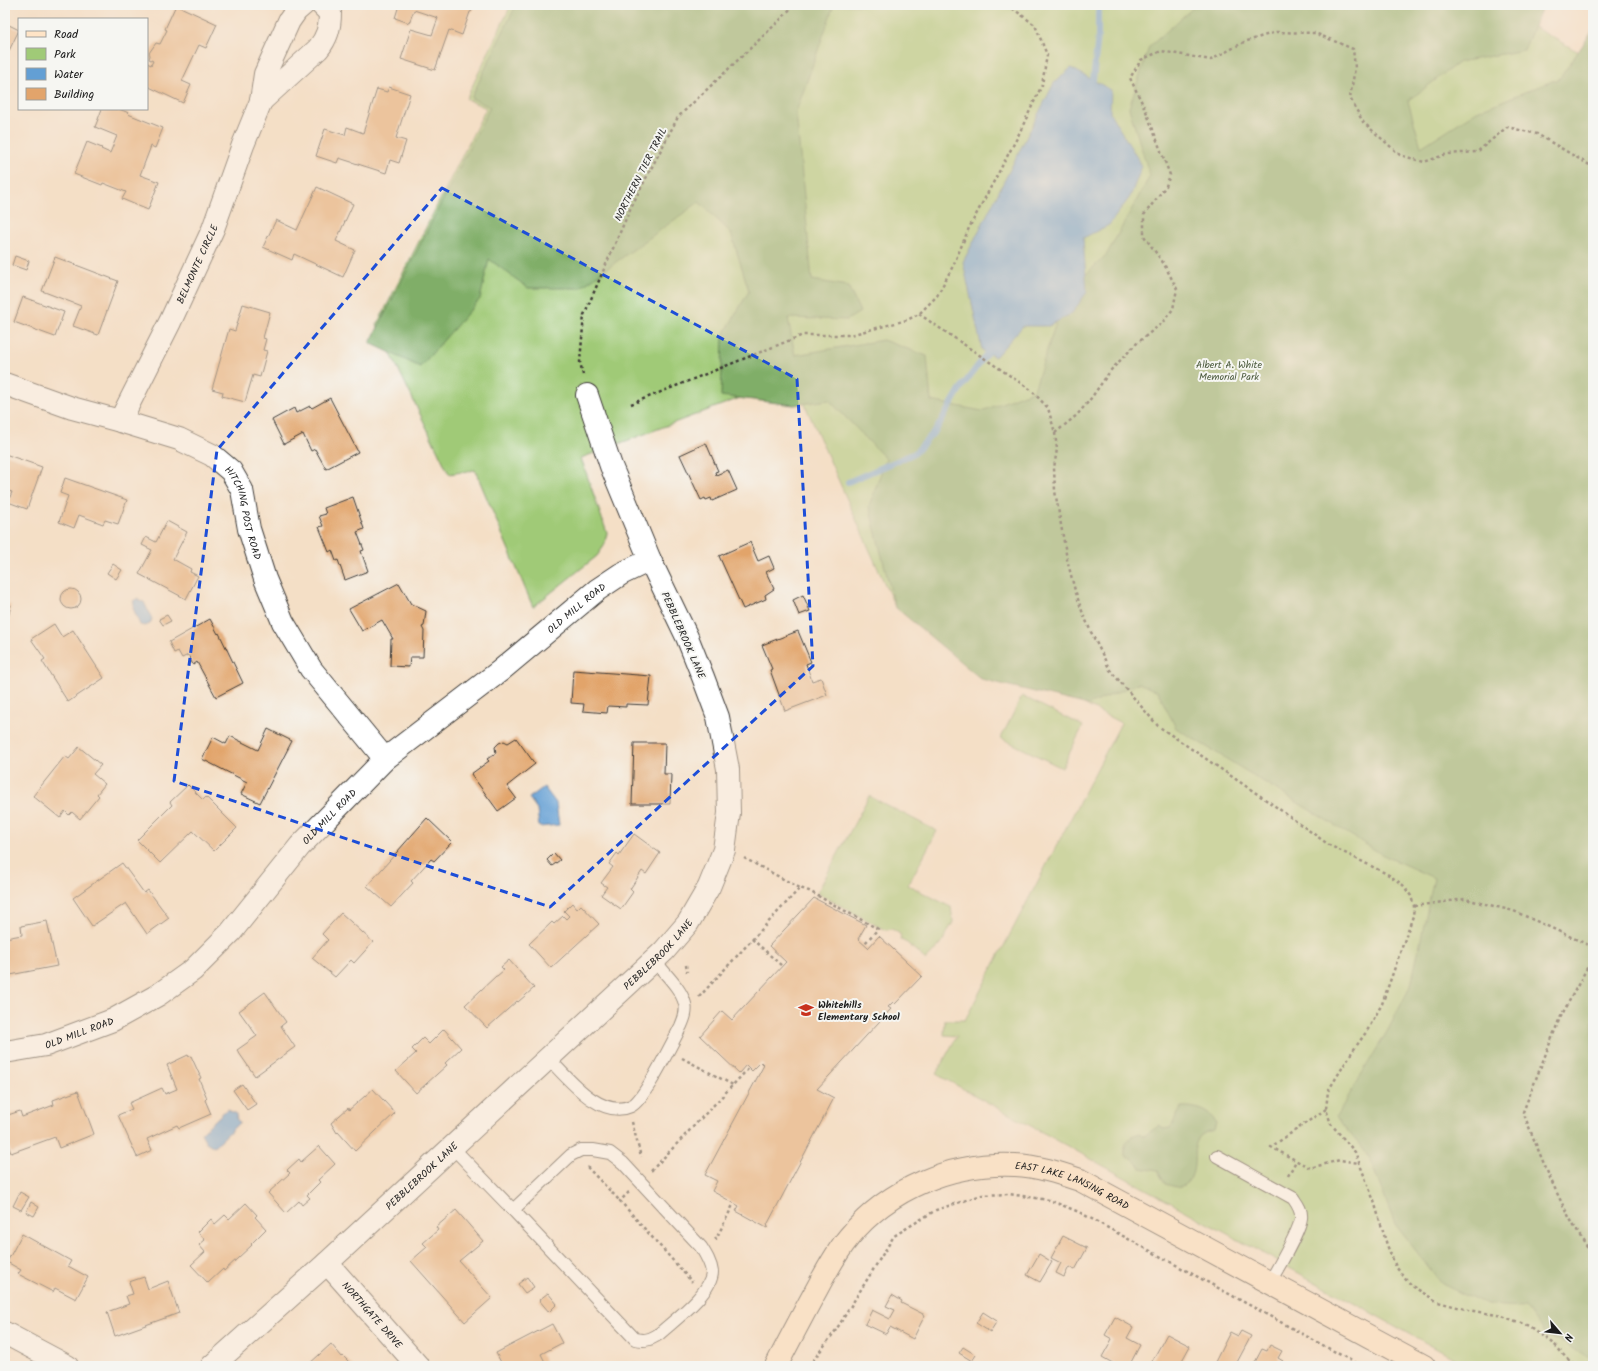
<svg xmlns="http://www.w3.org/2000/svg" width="1598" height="1371" font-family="Kalam,sans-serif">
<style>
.green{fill:#a0ca77;stroke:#5e734a}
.forest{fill:#80ae68;stroke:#4e6542}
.water{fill:#639fd4;stroke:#405e78}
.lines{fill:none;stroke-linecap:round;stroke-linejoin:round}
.stream{stroke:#639fd4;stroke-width:6}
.building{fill:#e2a46b}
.lane-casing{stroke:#3c3936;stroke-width:14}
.street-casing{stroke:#3c3936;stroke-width:24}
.secondary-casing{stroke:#3c3936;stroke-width:24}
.path{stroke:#3c3936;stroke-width:2.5;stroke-dasharray:3 3;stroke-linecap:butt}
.lane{stroke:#fff;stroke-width:12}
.street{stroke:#fff;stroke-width:22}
.secondary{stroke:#ffe4c6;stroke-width:22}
.marked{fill:none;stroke:#1d4ed8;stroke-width:3;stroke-dasharray:8 5;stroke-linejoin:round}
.labels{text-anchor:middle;stroke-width:4;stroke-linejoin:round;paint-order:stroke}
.street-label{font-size:10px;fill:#1c1c1c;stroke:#f6f6f2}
.park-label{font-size:10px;fill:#4a593c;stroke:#f6f6f2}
.poi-label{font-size:10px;font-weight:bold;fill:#1c1c1c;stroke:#f6f6f2;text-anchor:start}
</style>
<rect width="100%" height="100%" fill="#f6f6f2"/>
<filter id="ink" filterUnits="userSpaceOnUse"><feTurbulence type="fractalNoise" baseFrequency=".025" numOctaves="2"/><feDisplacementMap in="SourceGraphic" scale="8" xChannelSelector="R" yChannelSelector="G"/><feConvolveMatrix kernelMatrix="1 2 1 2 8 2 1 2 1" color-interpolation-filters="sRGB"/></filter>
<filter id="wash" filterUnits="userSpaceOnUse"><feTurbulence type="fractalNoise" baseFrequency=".012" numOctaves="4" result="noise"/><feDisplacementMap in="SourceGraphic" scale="16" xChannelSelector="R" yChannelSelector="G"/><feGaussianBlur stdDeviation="0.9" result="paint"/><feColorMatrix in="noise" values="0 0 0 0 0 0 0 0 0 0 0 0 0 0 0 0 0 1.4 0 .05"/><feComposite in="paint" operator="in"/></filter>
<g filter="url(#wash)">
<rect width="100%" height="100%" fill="#f4dfc6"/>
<g class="green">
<polygon points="511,5 1510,5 1507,12 1593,60 1593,1366 1468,1366 936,1074 957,1036 944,1035 945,1020 965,1020 1121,723 895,607 793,378 581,458 607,533 604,546 597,556 533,607 475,470 449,474 377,325 486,108 466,99"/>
<polygon points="1022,696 1083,726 1062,768 1001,738"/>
<polygon points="869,796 937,831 908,885 951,907 953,922 941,944 926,960 907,943 901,940 900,934 892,929 885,930 817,893"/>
</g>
<g class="forest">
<polygon points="516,5 834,5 796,112 812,280 848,286 860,312 847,320 788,318 795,355 883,340 927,356 931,401 982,411 1034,390 1065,295 1107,254 1150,176 1129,108 1149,47 1196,5 1543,5 1524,50 1459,62 1408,101 1421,147 1477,111 1560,78 1593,30 1593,1361 1565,1342 1547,1337 1525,1307 1486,1305 1442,1284 1395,1224 1368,1155 1336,1117 1388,1030 1411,985 1434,878 1383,855 1176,728 1158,692 1139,683 1088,705 981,679 895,607 869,506 886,459 829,400 794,405 721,396 723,336 749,291 731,233 699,202 580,288 528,288 489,259 480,299 420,367 370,343 490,107 471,98"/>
<path d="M1182 1107C1195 1106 1210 1111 1216 1123L1214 1130C1184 1136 1200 1158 1191 1177 1190 1180 1187 1183 1185 1185L1176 1187 1165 1184 1158 1171 1141 1168 1133 1160 1125 1156V1145L1132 1136 1139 1133 1144 1136 1160 1125 1163 1129 1170 1128C1175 1121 1177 1114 1182 1107Z"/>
</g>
<g class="water">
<polygon points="1071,68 1111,90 1110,113 1142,166 1130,197 1109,225 1083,238 1087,292 1072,313 1049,326 1023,326 995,357 982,350 963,262 1054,83"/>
<polygon points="138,598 139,601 144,602 152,619 150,624 145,626 140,625 133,608 134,603 133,601"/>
<polygon points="544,787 556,803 559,825 539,827 537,809 529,798"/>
<polygon points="227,1109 236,1114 237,1120 240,1122 214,1147 206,1142 201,1133"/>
</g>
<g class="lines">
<g class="stream">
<polyline points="1093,80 1098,36 1098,13 1100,5"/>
<polyline points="848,482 915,453 936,430 959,391 987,353"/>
</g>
</g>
<g id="blocks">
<g class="building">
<polygon points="176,5 217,24 206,48 199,45 182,81 191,85 183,103 147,86 147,63 151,65 153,61 149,59 150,55 149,53 156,43 160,44 167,30 165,29"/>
<polygon points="399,5 474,5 472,11 470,12 462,35 449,30 435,70 401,59 411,29 432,35 438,18 414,10 409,23 395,18"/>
<polygon points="5,23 19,30 5,59"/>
<polygon points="389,87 410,94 396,138 406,141 399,163 390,160 386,173 339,158 337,163 316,156 325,129 345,135 347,127 363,133 377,89 387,92"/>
<polygon points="102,109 119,109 129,113 128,114 163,128 155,148 151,146 140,175 159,182 148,210 122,199 126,192 103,183 102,185 74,174 87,142 102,148 101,149 110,153 117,136 95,127"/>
<polygon points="317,187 353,204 336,241 355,250 343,277 294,254 292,260 263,247 276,220 297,230"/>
<polygon points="15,256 29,261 26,270 12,265"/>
<polygon points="55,257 118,281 98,335 73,326 81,306 42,291"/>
<polygon points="23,297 64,312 55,337 14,322"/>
<polygon points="243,304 270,312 263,338 266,339 263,350 267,351 260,377 253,375 245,402 222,396 223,392 212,389 229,329 235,331"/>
<polygon points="330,398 358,452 326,469 315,449 311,451 303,434 284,444 272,420 294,408 296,413 310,406 312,408"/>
<polygon points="706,443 718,471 715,472 716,475 728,470 737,490 712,501 711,498 706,500 705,498 701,500 680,455"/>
<polygon points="5,454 42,467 27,509 8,502 12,492 5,490"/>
<polygon points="65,478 127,500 118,524 105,520 103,524 79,515 74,528 59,522 68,496 60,493"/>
<polygon points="353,497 364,529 357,532 364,550 361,551 368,571 345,580 338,560 336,561 332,550 329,552 319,527 323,526 319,516 326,514 324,508"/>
<polygon points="167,521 187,532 173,559 191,569 190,572 198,576 186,599 139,574 152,550 142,545 146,537 156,542"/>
<polygon points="750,542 758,561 769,556 774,568 766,572 774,589 765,595 766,599 743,609 719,556"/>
<polygon points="113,564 122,570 116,579 107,573"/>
<polygon points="399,583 411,604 426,611 424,626 422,627 424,631 423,657 410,657 409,667 390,666 391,639 393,639 382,620 362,631 349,609"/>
<circle cx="71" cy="599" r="10"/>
<polygon points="803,595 810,611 799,615 793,600"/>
<polygon points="5,603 11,605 7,622 5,621"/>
<polygon points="167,615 171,621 163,625 159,619"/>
<polygon points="210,619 218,634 219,633 243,683 216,697 197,662 193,665 188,655 182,658 178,651 174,653 169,642"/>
<polygon points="54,624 62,637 73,630 104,678 68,702 42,661 45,659 31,639"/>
<polygon points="798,631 811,662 806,664 812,681 821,678 827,695 785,711 770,670 772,669 762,645"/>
<polygon points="573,670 651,676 648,705 626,704 626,707 608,706 607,713 583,711 584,704 571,703"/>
<polygon points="268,729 292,741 260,803 241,794 247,782 202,759 213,737 226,744 230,736 258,750"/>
<polygon points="516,738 535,764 507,786 516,798 498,811 471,774 489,761 487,759 496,753 495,747 499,743 504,741 508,743"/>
<polygon points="634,743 665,743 664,774 671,774 670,804 632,804"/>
<polygon points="79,747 101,765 93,774 105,784 97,794 99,796 80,819 72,812 69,815 65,811 60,818 33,796 65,756 69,759"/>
<polygon points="188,785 203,800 206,797 237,828 214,851 193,831 160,863 137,840 172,805 170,802"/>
<polygon points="427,818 452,842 434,861 431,859 411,881 413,883 391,907 367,886"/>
<polygon points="634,834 660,853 646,874 642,871 630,889 633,892 621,909 601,895 607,887 601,883 613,867 609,864 617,853 619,855"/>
<polygon points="554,853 560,860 552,866 547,860"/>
<polygon points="122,863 144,893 148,890 169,918 147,934 126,903 92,926 73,898"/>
<polygon points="814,898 866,925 858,939 868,948 879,936 922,976 895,1004 893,1002 888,1007 891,1009 817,1089 834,1098 767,1225 768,1226 767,1228 736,1211 739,1206 712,1191 717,1181 705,1175 764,1065 761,1062 752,1071 746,1065 739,1073 700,1036 722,1011 732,1020 786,962 769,946"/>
<polygon points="572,903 577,909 581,905 599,924 551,968 529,944 552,922 554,924 563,916 566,919 569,916 564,911"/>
<polygon points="341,913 373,942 354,963 351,960 335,977 312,958 328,940 322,934"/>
<polygon points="47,921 57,966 5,976 5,938 22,935 21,926"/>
<polygon points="509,960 534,988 518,1002 517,1001 487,1028 465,1005 496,976 497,976 504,970 501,967"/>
<polygon points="265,992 286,1022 281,1026 295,1047 255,1076 237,1050 257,1036 239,1011"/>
<polygon points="444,1029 461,1048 445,1063 447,1065 416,1093 396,1071 416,1053 412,1049 423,1038 429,1044"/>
<polygon points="188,1055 189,1057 191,1056 201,1078 199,1079 207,1098 205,1100 211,1114 179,1128 177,1125 147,1139 152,1150 137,1157 118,1115 132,1109 129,1103 162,1088 165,1094 177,1089 167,1065"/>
<polygon points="242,1084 256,1104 247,1110 233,1090"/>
<polygon points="373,1089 395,1113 355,1151 338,1132 337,1133 331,1123 348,1108 349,1110"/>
<polygon points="78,1091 94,1134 59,1148 55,1137 11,1153 5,1137 5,1116 20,1111 22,1117 54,1105 53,1100"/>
<polygon points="319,1146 335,1164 318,1180 320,1182 307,1195 310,1198 302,1205 299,1201 286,1213 268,1193 290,1173 287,1170 299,1159 301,1162"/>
<polygon points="20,1192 29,1197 21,1210 13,1206"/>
<polygon points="31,1202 39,1207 34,1216 26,1212"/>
<polygon points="246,1203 257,1215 255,1217 266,1229 251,1244 252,1245 224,1271 223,1269 208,1283 191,1265 205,1252 199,1245 205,1240 198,1232 211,1219 215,1224 225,1215 229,1219"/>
<polygon points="456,1210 483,1241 459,1261 492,1298 465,1322 411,1261 427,1247 423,1243 438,1230 436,1227"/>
<polygon points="22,1234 71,1261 68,1266 88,1277 76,1299 55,1288 53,1292 18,1274 21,1270 7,1262"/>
<polygon points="1063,1236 1087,1248 1075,1270 1069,1267 1064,1277 1056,1273 1061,1263 1051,1258"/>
<polygon points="1039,1254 1052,1262 1040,1282 1027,1275"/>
<polygon points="144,1277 148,1289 168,1281 179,1313 115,1336 107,1312 129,1304 126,1296 133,1294 129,1282"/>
<polygon points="527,1277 534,1287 525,1293 518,1284"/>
<polygon points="548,1293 557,1304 549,1312 539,1300"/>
<polygon points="892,1295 902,1301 901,1303 925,1315 913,1339 890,1327 886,1334 865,1324 872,1310 890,1319 895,1310 886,1306"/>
<polygon points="983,1312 997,1321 990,1332 976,1323"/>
<polygon points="1115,1317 1133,1327 1127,1338 1140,1345 1129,1366 1118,1366 1102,1357 1112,1339 1105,1335"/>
<polygon points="552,1324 562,1343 541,1354 546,1364 550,1362 552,1366 503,1366 496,1353"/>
<polygon points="1241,1331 1251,1336 1235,1366 1217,1366 1218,1364 1215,1362 1230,1332 1238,1336"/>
<polygon points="1167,1334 1190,1346 1179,1366 1163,1366 1164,1365 1160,1362 1158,1366 1156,1366 1151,1363"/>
<polygon points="331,1344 342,1357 343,1356 353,1366 309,1366 308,1365"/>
<polygon points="1270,1345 1282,1351 1278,1358 1283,1361 1280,1366 1253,1366 1262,1349 1267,1351"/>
<polygon points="963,1347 976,1355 972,1361 959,1353"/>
</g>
</g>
</g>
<g filter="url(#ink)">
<use href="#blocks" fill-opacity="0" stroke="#3c3936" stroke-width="1"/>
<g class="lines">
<g class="lane-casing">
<g id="lane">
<path d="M548 1058C567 1077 600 1120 631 1106 644 1101 673 1041 681 1026 684 1019 687 1012 685 1004 681 988 664 973 654 960"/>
<polyline points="452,1147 513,1210"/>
<path d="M581 1150H593L610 1153 623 1163 701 1247C706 1255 711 1263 712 1272 712 1293 673 1321 659 1334 650 1340 645 1341 635 1339L513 1210 571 1155Z"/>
<path d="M1217 1156 1293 1198C1297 1204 1302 1210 1301 1218 1300 1231 1277 1269 1270 1282"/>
</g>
</g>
<g class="street-casing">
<g id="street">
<path d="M261 101 318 49C327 38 330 28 330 13L322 5"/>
<path id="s1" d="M5 384 72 408 120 421 179 439 212 455 231 471 242 490 249 529 265 579 283 622 311 669 385 759"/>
<path id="s2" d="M120 421 170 322 213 229 243 145 261 101 265 74 289 21 296 11 303 5"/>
<path id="s3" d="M5 1052 46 1045 113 1020 158 995 193 970 231 932 300 846 385 759 500 671 597 590 621 574 650 560"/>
<path id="s4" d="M327 1263 418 1366"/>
<polyline points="5,1333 67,1366"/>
<path id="s5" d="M212 1366 327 1263 664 951 688 923 709 887 724 850 729 813 728 769 718 717 703 677 687 637 650 560 611 466 587 395"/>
</g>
</g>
<g class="secondary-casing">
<g id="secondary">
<path id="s6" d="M776 1366C788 1343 800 1320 813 1296 824 1276 834 1255 849 1237 889 1188 952 1162 1015 1165 1038 1166 1059 1173 1080 1180L1424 1366"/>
</g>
</g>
<g class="path">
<polyline points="919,314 1031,390 1048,408 1055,433 1057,449 1054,468 1055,491 1067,559 1074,587 1082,611 1091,632 1110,670 1158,726 1272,804 1329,845 1389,875 1403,885 1411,896 1414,906 1413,916 1382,1004 1367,1031 1352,1052 1328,1091 1326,1109 1331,1124 1355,1152 1374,1201 1387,1245 1396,1267 1412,1286 1438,1302 1469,1310 1502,1316 1529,1326 1556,1346 1573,1366"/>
<polyline points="583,375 580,362 584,315 631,207 678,117 780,20 794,5"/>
<polyline points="631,404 803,335 850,335 907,320 919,314 937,296 953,266 969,228 1017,138 1042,85 1047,55 1035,25 1008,5"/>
<polyline points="1055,433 1077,415 1089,401 1111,370 1136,344 1162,323 1173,309 1177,289 1164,264 1144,236 1144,215 1166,186 1170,175 1146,111 1130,78 1141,60 1161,51 1211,60 1244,42 1276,32 1315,33 1353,49 1355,68 1350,98 1363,122 1400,155 1424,162 1447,154 1477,152 1507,127 1537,134 1593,167"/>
<polyline points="744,858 800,888"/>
<polyline points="1414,906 1465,899 1514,911 1593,947"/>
<polyline points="752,939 782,966"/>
<path d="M1593 957 1559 1020 1523 1112C1543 1162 1562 1212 1593 1256"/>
<polyline points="686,965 687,972"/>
<polyline points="699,997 800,888 809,891 878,929 864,944"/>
<polyline points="682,1058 733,1085"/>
<polyline points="1326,1109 1271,1147 1310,1168 1340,1160 1359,1163"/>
<polyline points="632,1122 641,1157"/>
<polyline points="587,1167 620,1201"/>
<polyline points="651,1171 749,1068"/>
<polyline points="1288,1176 1296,1161"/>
<polyline points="629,1192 620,1201 692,1282"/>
<polyline points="715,1237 716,1239 734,1203"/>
<polyline points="809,1366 836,1330 894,1236 936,1210 982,1195 1009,1194 1049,1200 1079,1212 1361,1366"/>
</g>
<use href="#lane" class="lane"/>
<use href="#street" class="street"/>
<use href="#secondary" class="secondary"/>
</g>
</g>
<path d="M0 0H1598V1371H0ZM442 188 797 379 813 666 550 907 174 781 217 450Z" fill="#f4dfc6" fill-opacity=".55" fill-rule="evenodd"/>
<path class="marked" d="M442 188 797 379 813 666 550 907 174 781 217 450Z"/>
<defs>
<g id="school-bare" transform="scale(1.2)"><path d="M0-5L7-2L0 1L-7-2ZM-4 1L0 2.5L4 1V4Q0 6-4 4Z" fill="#c8321e" stroke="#f6f6f2" stroke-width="2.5" paint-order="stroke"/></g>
</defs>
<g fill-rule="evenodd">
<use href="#school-bare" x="806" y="1010"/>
</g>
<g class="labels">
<g class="street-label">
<text transform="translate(640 174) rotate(-63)" y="4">NORTHERN TIER TRAIL</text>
<text dy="4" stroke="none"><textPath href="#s2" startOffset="175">BELMONTE CIRCLE</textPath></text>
<text dy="4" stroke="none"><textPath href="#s1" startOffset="288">HITCHING POST ROAD</textPath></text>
<text dy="4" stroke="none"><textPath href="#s3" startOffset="737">OLD MILL ROAD</textPath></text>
<text transform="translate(684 635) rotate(66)" y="4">PEBBLEBROOK LANE</text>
<text dy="4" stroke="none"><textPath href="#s3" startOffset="413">OLD MILL ROAD</textPath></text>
<text dy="4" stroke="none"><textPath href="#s5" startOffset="607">PEBBLEBROOK LANE</textPath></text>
<text dy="4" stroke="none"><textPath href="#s3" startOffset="77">OLD MILL ROAD</textPath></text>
<text dy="4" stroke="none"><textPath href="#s5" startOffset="283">PEBBLEBROOK LANE</textPath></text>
<text dy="4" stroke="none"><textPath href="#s6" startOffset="397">EAST LAKE LANSING ROAD</textPath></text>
<text dy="4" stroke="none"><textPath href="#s4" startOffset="69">NORTHGATE DRIVE</textPath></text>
</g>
<g class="park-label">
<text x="1229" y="368">Albert A. White<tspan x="1229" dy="12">Memorial Park</tspan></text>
</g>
<g class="poi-label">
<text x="818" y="1008">Whitehills<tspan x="818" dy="12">Elementary School</tspan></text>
</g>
</g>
<rect width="1598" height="1371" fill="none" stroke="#f6f6f2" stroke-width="20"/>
<rect x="18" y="18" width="130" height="92" fill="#f6f6f2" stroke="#9f9f9c"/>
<rect x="26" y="31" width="20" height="6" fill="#ffe4c6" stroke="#9f9f9c"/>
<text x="54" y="38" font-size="12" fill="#1c1c1c">Road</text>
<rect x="26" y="48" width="20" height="12" fill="#a0ca77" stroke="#9f9f9c"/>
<text x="54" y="58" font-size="12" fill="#1c1c1c">Park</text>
<rect x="26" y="68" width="20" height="12" fill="#639fd4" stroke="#9f9f9c"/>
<text x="54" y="78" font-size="12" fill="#1c1c1c">Water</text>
<rect x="26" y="88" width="20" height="12" fill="#e2a46b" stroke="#9f9f9c"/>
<text x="54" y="98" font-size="12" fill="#1c1c1c">Building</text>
<g transform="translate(1560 1333) rotate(118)" stroke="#f6f6f2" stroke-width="3" paint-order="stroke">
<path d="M0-3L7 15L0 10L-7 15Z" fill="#1c1c1c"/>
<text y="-6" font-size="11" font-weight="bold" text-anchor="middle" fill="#1c1c1c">N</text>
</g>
</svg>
